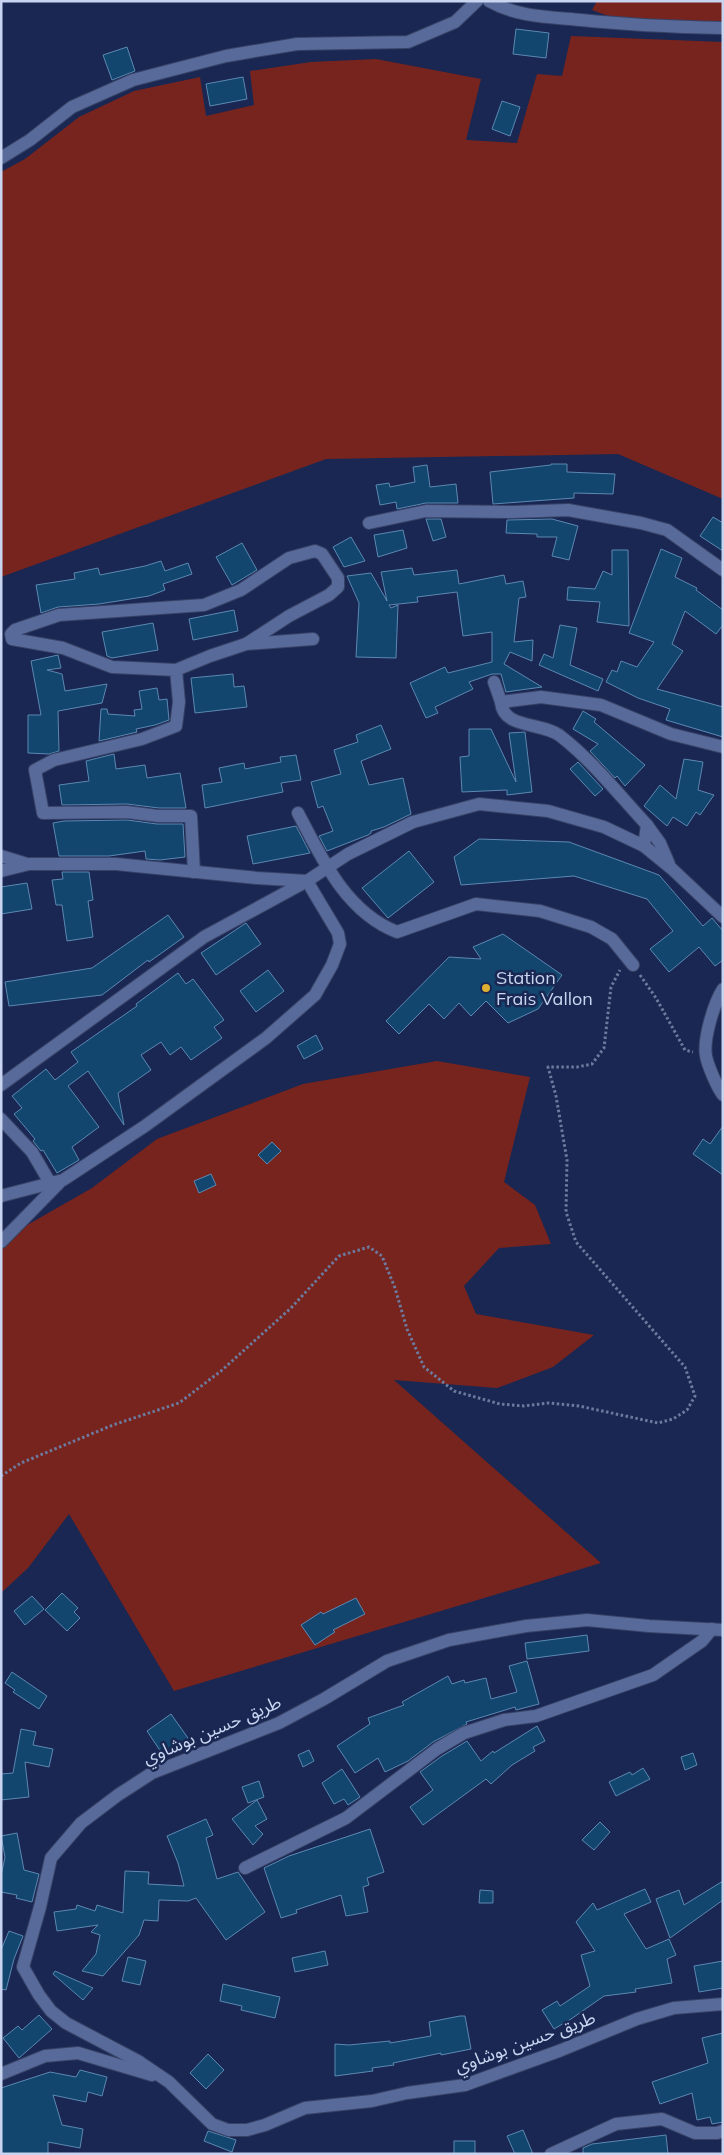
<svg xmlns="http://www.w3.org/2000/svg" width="724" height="2155" font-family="Mulish,'Noto Sans Arabic',sans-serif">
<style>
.green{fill:#77241f}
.building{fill:#12466f;stroke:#5c88b1}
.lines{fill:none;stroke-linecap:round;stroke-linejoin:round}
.minor-casing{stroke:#384266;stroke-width:14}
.path{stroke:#6d7a9d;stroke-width:3;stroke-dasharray:2.5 2.5;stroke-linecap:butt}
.minor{stroke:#576a9a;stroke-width:12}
.poi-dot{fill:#deb133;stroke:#192752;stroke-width:2}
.labels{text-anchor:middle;stroke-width:5;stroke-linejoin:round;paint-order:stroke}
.poi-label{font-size:18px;fill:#c9d5f0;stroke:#192752;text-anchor:start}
.street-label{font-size:18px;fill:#c9d5f0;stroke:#192752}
</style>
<rect width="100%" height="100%" fill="#192752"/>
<g class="green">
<polygon points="597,1 723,1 723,24 619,20 592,10"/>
<polygon points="571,36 723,42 723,499 618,454 326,459 1,577 1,172 25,159 79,117 134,91 200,77 206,116 254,105 250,71 311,62 376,59 481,79 466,140 517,143 537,74 562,76"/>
<polygon points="437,1061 530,1077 504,1182 535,1205 551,1244 499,1248 464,1286 476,1314 594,1335 553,1367 497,1388 394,1380 601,1563 174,1691 69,1514 28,1568 1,1593 1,1240 92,1188 157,1139 303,1084"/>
</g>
<g class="building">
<polygon points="516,29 549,33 546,58 513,54"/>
<polygon points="127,47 135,71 112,80 103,55"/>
<polygon points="243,77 247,99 210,106 206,84"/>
<polygon points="502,101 520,107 510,136 492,129"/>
<polygon points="551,464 567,464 567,472 615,474 613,494 574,493 574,498 493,504 490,472 551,465"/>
<polygon points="427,465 430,487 456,484 458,503 426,503 397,509 396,502 380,505 376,485 389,483 390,487 415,482 413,467"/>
<polygon points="713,517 723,523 723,551 700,536"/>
<polygon points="426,519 441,519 446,537 433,541"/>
<polygon points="552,519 578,526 569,560 552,556 557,537 537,537 537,534 506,533 507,520"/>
<polygon points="403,530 407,548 378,557 374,535"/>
<polygon points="351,537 365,561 344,567 333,547"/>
<polygon points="242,543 257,570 232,585 216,557"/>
<polygon points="661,549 682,558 675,577 697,588 696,590 723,610 723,625 716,634 685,611 672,644 683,651 657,689 723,707 723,737 666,720 670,709 638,698 606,682 612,670 617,672 621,661 637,667 654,642 629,633"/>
<polygon points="612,550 628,550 629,626 597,622 600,602 567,600 568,587 595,589 603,571 612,575"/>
<polygon points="161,561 165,571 188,563 192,574 163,584 165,590 149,596 99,604 58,607 41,613 36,585 75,579 74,573 98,568 100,575 145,566"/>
<polygon points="412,568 414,575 457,570 459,584 504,575 506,584 523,581 526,597 519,598 514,642 533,640 532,661 510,652 504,664 542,687 506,692 501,674 492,674 469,682 473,689 435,707 438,713 426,718 410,683 445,667 448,673 492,662 492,632 463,636 457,592 417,597 418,602 389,605 391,608 398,605 396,658 356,657 359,603 347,576 371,573 387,601 381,572"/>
<polygon points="234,610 238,631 193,640 189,619"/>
<polygon points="153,623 158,650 112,658 107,656 102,632"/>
<polygon points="560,625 577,628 570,665 603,679 598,691 539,665 544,654 553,658"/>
<polygon points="58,655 61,668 47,670 62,674 65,691 107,684 102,703 58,711 59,751 49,754 28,753 28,715 41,715 31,661"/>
<polygon points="233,674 234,687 244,686 247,707 195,713 191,678"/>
<polygon points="157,688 159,700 167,699 169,720 155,725 136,729 137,732 99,741 101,709 107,709 108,714 135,716 134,710 142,709 139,691"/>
<polygon points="583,711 596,719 594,722 645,765 625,786 617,776 615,778 590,751 598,744 573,729"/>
<polygon points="381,725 391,749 361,761 369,785 403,778 411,814 384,827 371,831 371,833 368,835 327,851 319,836 333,831 323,806 318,808 311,782 341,774 334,750 358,742 356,735"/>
<polygon points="469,729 491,729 516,782 509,733 525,732 532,792 507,795 507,790 462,792 460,757 469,756"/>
<polygon points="114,754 116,769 145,765 147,778 180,773 186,808 159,808 127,804 62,805 59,785 89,781 86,761"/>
<polygon points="296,755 301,780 281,783 283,792 205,808 202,785 222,782 219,768 244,763 245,769 281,762 280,757"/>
<polygon points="684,759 703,762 698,790 714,795 700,815 696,812 687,826 673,817 667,826 644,806 660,785 676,799"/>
<polygon points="578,762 603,789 595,796 570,769"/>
<polygon points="127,820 157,824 183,824 185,857 160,860 146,859 145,851 109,856 59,856 53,823 64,821"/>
<polygon points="296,826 310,853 253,864 247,836"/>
<polygon points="479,839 569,842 659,875 703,926 712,918 723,931 723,960 715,966 699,947 669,972 650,949 673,931 647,899 574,876 461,885 454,857"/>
<polygon points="409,851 434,882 388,918 362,888"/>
<polygon points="62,872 89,872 93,900 88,901 93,937 67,941 62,905 56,905 52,880 63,879"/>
<polygon points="27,883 32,909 1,914 1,887"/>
<polygon points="168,915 184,937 149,962 148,960 102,995 9,1006 5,982 92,968"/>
<polygon points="246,923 261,944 216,975 201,953"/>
<polygon points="503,934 562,975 538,1009 508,1023 486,1001 471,1016 459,1003 444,1019 429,1004 399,1034 386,1021 449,957 481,959 473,947"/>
<polygon points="268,970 284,991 256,1012 240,991"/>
<polygon points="178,973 186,984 193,979 224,1020 214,1027 222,1038 191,1060 181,1047 170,1055 161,1042 141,1055 151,1070 118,1093 124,1125 88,1071 68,1086 99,1127 72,1147 79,1160 57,1173 43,1150 41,1151 33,1141 35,1139 14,1114 22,1108 12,1096 46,1069 55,1080 78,1062 71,1052 137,1006 136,1004"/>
<polygon points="316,1035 323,1049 304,1059 297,1046"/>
<polygon points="723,1126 723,1175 693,1154 703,1139 710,1144"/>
<polygon points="272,1142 281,1151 267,1164 258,1155"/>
<polygon points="211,1174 216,1185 199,1193 194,1181"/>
<polygon points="62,1593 78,1608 74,1612 80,1618 67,1631 45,1610"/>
<polygon points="32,1596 44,1609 25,1625 14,1611"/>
<polygon points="356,1598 365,1614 333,1630 335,1632 315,1645 301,1625 321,1612 323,1614"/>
<polygon points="587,1635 589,1651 527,1659 525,1643"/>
<polygon points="527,1661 539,1704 516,1710 515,1707 466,1722 467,1724 433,1742 408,1761 385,1772 378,1758 355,1773 337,1746 370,1724 368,1718 404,1705 402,1702 448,1676 452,1684 464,1680 465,1683 486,1678 491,1699 517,1692 509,1666"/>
<polygon points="12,1672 47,1696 39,1709 13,1692 15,1690 5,1683"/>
<polygon points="171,1714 190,1741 165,1758 147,1731"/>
<polygon points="537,1726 545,1741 533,1747 535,1751 512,1765 491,1784 486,1779 423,1825 410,1807 433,1790 420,1772 442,1756 467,1741 481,1761 493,1751 494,1753"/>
<polygon points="21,1729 36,1732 33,1745 53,1749 49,1767 25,1762 29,1797 1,1800 1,1774 13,1773"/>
<polygon points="309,1750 314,1761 303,1767 298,1755"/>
<polygon points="693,1753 697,1765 685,1770 681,1757"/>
<polygon points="643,1768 650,1779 616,1796 609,1782 630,1772 632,1775"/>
<polygon points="342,1769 360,1797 348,1805 344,1799 334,1804 322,1783"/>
<polygon points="259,1781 264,1797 248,1803 242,1787"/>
<polygon points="257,1800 267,1819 255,1826 263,1834 253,1845 232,1819"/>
<polygon points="206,1819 213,1835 206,1838 217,1879 238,1872 265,1912 226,1940 196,1898 188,1901 159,1900 158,1921 144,1920 139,1935 103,1976 82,1971 96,1954 100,1935 91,1932 98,1925 57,1931 54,1912 76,1909 77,1905 95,1911 97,1905 123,1913 125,1871 149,1872 148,1884 184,1886 178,1863 167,1836"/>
<polygon points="600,1822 610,1832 594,1850 582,1840"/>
<polygon points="370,1829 384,1872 367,1878 369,1885 363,1887 368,1912 346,1916 341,1895 296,1910 297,1913 281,1918 264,1868 289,1856"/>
<polygon points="17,1833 24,1870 39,1874 32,1902 16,1898 17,1895 1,1892 1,1876 5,1857 1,1836"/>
<polygon points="723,1881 723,1900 670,1938 656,1899 679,1890 684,1905"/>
<polygon points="645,1889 651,1902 624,1914 646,1949 669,1939 676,1955 667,1959 672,1983 635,1989 636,1992 604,1996 571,2019 554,2029 542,2010 557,2001 560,2006 590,1986 581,1955 595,1951 576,1922 593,1903 597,1910"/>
<polygon points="480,1890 493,1891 493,1903 479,1903"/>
<polygon points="9,1931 23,1936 14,1959 6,1990 1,1989 1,1950"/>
<polygon points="325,1951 328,1965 295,1972 292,1958"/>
<polygon points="128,1957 146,1961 140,1985 122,1981"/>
<polygon points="723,1961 723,1988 699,1992 694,1966"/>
<polygon points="55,1971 93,1988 83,2000 53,1974"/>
<polygon points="223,1984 280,1997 275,2018 241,2010 242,2006 220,2001"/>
<polygon points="39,2015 52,2029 19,2058 3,2038 18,2026 22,2030"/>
<polygon points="460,2016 465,2016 471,2049 441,2055 441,2053 393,2063 394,2065 372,2068 373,2071 335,2076 335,2044 349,2045 390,2041 390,2043 431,2036 429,2022"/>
<polygon points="723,2033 723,2122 712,2124 710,2117 697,2120 692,2093 660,2104 652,2082 708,2063 702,2038"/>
<polygon points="208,2054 224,2070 206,2089 190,2073"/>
<polygon points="80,2070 107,2077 102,2096 88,2092 86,2102 53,2095 62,2125 83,2129 80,2148 48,2142 48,2154 1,2154 1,2088 50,2072 76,2077"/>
<polygon points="523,2130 533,2154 515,2154 507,2136"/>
<polygon points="208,2131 236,2140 232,2152 204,2141"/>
<polygon points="666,2135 668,2154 583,2154 583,2148 592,2144"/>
<rect x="454" y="2141" width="21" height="13"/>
</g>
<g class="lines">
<g class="minor-casing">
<g id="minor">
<path d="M489 1C517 17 549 17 581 20 629 25 675 27 723 28"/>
<polyline points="1,158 30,140 72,107 133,80 226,56 297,44 408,42 455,22 477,1"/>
<polyline points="369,523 426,511 513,512 568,510 641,523 667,530 723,570"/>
<polyline points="176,670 210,656 246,644 313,639"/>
<polyline points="494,682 501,702"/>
<path d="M298 813C322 859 346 912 397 932L476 904 540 911 591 927 612 939 633 965"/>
<polyline points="647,825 660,843 669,864"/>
<path d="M644 846 647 825C619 795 592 760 559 735 541 722 503 729 501 702L541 697 601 705 671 734 723 747"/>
<polyline points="1,856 27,864"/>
<polyline points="1,871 29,864 116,864 257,878 307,881"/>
<polyline points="194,872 191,816 158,816 127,812 43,813 35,770 54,760 142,739 176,726 179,702 176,670 112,667 63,648 12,639 11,634 15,630 59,615 204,605 241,590 289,558 315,551 322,554 338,578 338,587 329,595 289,616 246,644"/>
<path d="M723 989C714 1003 703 1039 706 1056 708 1066 717 1087 723 1095"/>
<polyline points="1,1085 204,937 307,881 348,854 413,822 479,804 548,811 604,827 644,846 671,868 723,917"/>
<polyline points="1,1119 32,1152 53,1188"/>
<polyline points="1,1196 63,1180 145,1126 266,1038 315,995 332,965 340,944 338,933 307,881"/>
<polyline points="1,1242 59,1183"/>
<polyline points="723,1630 649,1626 587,1620 526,1626 449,1640 387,1661 324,1699 279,1723 152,1773 118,1795 81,1823 51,1858 40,1907 23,1967 39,1995 51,2011 66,2023 138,2061 169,2082 212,2124 228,2130 247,2130 265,2125 305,2108 372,2101 407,2093 465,2085 559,2051 637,2019 674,2008 723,2004"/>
<polyline points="245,1868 346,1818 437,1749 464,1733 504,1720 536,1716 653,1675 702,1641 712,1629"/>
<polyline points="1,2074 45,2056 78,2053 152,2075"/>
<polyline points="551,2154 616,2124 662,2119 695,2133 717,2133 723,2131"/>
</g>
</g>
<g class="path">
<polyline points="640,975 656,998 685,1050 693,1052"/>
<polyline points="1,1476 21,1463 113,1425 179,1403 221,1371 291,1308 339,1256 369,1247 382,1256 395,1288 407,1329 424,1367 454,1391 500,1404 524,1406 548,1403 579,1406 658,1423 673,1419 687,1410 695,1396 685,1367 576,1242 566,1212 567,1160 556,1096 548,1067 577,1067 592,1064 604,1048 611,987 620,970"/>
</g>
<use href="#minor" class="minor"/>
</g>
<circle class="poi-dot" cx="486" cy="988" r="5"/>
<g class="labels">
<g class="poi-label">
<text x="496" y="984">Station<tspan x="496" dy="21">Frais Vallon</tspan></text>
</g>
<g class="street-label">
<text transform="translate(212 1730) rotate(-23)" y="6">طريق حسين بوشاوي</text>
<text transform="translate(525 2042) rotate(-20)" y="6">طريق حسين بوشاوي</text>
</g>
</g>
<rect width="724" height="2155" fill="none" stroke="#c9d5f0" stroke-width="5"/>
</svg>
